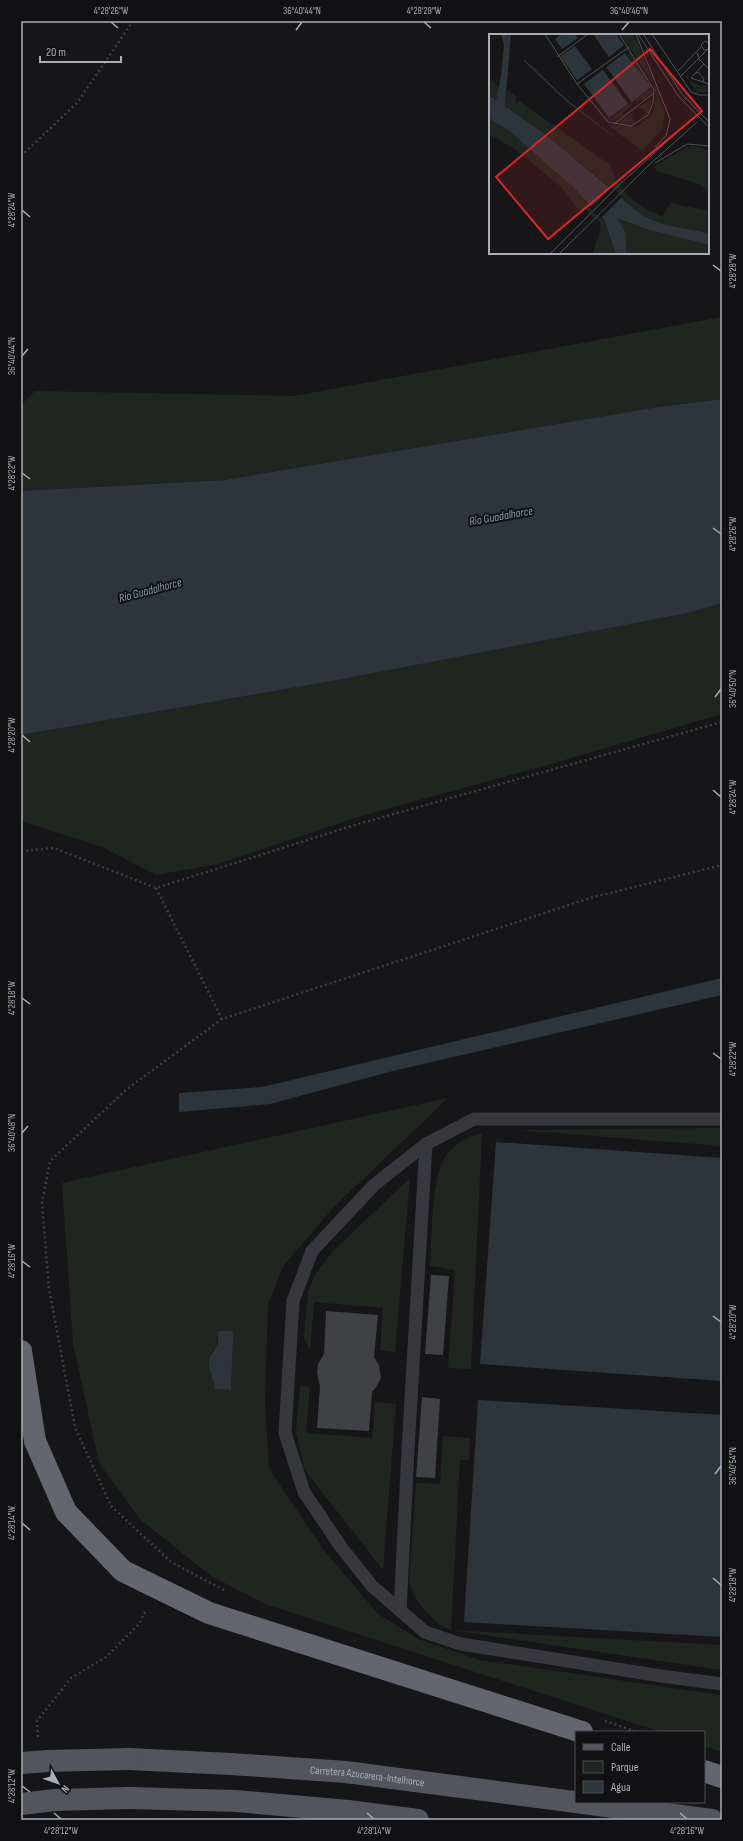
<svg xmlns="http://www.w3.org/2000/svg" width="743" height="1841" font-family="'Sofia Sans Condensed',sans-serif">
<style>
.green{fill:#1e261f;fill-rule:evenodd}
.water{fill:#2c353c}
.building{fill:#404145}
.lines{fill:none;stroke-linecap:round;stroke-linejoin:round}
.path{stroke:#3d3f44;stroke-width:2.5;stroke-dasharray:2 3;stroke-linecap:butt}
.service{stroke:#37383d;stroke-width:13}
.primary{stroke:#53555c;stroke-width:22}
.motorway{stroke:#63666e;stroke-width:22}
.primary-bridge{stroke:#53555c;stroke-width:22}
.ticks{fill:none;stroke:#a8adb8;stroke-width:1.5}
.labels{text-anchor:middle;stroke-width:4;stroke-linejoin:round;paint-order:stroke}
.street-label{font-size:11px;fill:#a8adb8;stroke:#111113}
.water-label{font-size:12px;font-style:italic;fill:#7f9bb3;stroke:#111113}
.inset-road{fill:none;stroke:#505258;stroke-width:1}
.view{fill:#d62828;fill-opacity:0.15;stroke:#d62828;stroke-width:2}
.inset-edge{fill:none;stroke:#a8adb8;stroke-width:2}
.neatline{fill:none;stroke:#a8adb8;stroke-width:1.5}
.ticks-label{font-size:10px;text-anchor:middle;fill:#a8adb8}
</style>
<rect width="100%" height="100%" fill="#161618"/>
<g class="green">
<polygon points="722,317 722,399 658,407 225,480 21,491 21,405 35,391 294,396"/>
<polygon points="722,592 722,714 544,766 358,817 218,864 156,875 102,847 21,821 21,735 321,683"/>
<path d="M448 1098 333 1208 284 1265 268 1304 265 1400 269 1469 323 1549 378 1614 418 1639 480 1660 722 1695V1752L704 1746V1732H661L265 1604 211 1576 141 1520 99 1463 73 1343 62 1183ZM218 1331 231 1390 214 1389 215 1381 212 1353 217 1345Z"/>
<polygon points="722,1128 722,1146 518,1130"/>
<path d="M482 1133 471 1369 448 1368 455 1270 430 1266C432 1236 431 1184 444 1159 451 1145 468 1136 482 1133Z"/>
<polygon points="410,1178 395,1352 380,1350 383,1308 314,1302 310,1351 304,1337 308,1292 316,1273 334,1250"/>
<polygon points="300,1386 310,1387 306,1433 372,1438 375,1402 396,1404 383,1570 304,1469 296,1432"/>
<polygon points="443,1436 470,1438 469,1460 460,1460 451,1630 722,1645 722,1670 451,1630 440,1625 426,1612 415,1598 409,1582 416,1483 440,1484"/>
</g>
<g class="water">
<polygon points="722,399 722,603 687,613 321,683 21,735 21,491 225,480 658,407"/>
<polygon points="722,978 722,995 393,1071 270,1104 179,1112 179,1093 262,1087"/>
<polygon points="496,1142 722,1158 722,1381 480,1364"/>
<path d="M218 1331H233L231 1390 214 1389C215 1379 208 1371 209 1361 210 1355 214 1352 216 1347 219 1343 218 1336 218 1331Z"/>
<polygon points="478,1400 722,1415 722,1637 464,1622"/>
</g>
<g class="building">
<polygon points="431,1275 449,1276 443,1355 425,1354"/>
<polygon points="326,1311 378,1315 374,1357 379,1365 381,1378 377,1386 372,1392 369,1431 317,1428 320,1386 317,1373 318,1364 324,1354"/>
<polygon points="422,1397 440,1399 435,1478 416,1477"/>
</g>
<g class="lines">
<g class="path">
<polyline points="21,156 77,103 133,21"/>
<polyline points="21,851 54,848 156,888 358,824 722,722"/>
<polyline points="156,888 222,1019"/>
<polyline points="224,1590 171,1562 111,1506 75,1427 49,1289 42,1203 50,1161 127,1089 222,1019 590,898 722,865"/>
<polyline points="605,1721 637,1732"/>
<polyline points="38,1737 37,1721 71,1678 106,1657 139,1624 146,1610"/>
</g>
<g class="service">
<polyline points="722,1119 474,1119 426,1144 374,1185 312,1251 293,1301 285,1433 304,1492 341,1547 372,1586 425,1632 461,1644 661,1676 722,1684"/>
<polyline points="400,1611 408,1450 426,1144"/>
</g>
<g class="primary">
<path id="s1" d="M129 1759 231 1764 346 1772 712 1820"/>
<polyline points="129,1798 236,1801 348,1811 418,1820"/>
</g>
<g class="motorway">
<polyline points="21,1351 35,1441 66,1512 123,1571 209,1613 582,1732"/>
<polyline points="704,1771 722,1777"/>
</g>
<g class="primary-bridge">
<polyline points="21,1763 48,1761 129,1759"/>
<polyline points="21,1804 55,1800 129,1798"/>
</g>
</g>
<path class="ticks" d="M111 22 118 28M424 22 431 28M296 30 302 22M622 30 629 22M22 210 30 217M713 265 721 271M22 356 28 349M22 473 30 479M713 528 721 534M715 697 721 689M22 735 30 742M713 790 721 797M22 998 30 1004M713 1053 721 1059M22 1133 28 1126M22 1261 30 1267M713 1316 721 1322M715 1474 721 1466M22 1523 30 1530M713 1578 721 1585M22 1786 30 1792M54 1813 61 1819M367 1813 374 1819M680 1813 687 1819"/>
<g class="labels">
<g class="street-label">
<text dy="4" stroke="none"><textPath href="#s1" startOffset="239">Carretera Azucarera-Intelhorce</textPath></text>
</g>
<g class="water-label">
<text transform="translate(501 516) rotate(-10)" y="4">Río Guadalhorce</text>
<text transform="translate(150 590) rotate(-15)" y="4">Río Guadalhorce</text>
</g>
</g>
<g transform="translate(489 34)">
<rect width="220" height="220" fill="#161618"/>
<path d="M131 0H144L148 6 176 78 174 95 153 117 119 91 149 92 163 80 167 61 164 49ZM141 18 163 54V59L154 67 152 65 148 68 146 66 163 54 138 20ZM200 40 199 43 201 47 212 52 220 51V58H208L197 43ZM0 43 10 54 7 66 0 61ZM18 56 27 62V70L30 67 121 131 127 147 139 162 157 175 173 182 182 169 220 177V199L177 191 154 182 94 131 16 72ZM163 64 160 77 154 83 157 79 153 74H149ZM140 70 142 72 133 79 135 81 125 87 120 86ZM144 78 142 82 146 88 143 90 129 89ZM0 84 19 96 84 153 115 187 127 220H103L112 194 110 187 97 176 89 175 72 153 27 116 0 100ZM205 112 220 117V157L210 150 168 137 165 133 197 113ZM127 183 160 196 220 211V220H137V200Z" fill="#1e261f"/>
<path d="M12 0H22L16 72 62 105 154 182 177 191 220 199V211L160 196 128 184 137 200V220H127L115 186 84 153 19 96 0 84V61L7 66 12 42 15 11ZM72 0H86L89 4 73 15 66 5ZM104 0H127L135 11 120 23ZM86 12 103 35 88 46 71 22ZM136 19 162 53 143 68 117 33ZM36 26 77 65 139 113 77 67 35 27ZM114 36 139 70 120 84 95 50Z" fill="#2c353c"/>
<path d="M123 153 134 162 111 185 101 174Z" fill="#161618"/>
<path class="inset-road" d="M56 0 88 50 119 88 142 92 159 81 164 69 165 56 130 0M147 0 181 85 177 102 166 113M149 0 190 63 220 93M154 0 193 60 220 88M163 0 202 58 210 61H220M220 9 216 7 212 11 215 16 220 15M208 19 210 25 220 35M68 23 99 0M215 30 202 44 220 50M189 37 212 13M207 39 209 38 215 45 214 48M191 43 218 16M88 50 140 13M125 90 165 59M166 129 198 110 220 112M61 220 130 151 204 84M70 220 160 131 208 88"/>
<path class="view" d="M161 15 213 77 59 205 7 143Z"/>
<rect width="220" height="220" class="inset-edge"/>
</g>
<rect width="743" height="1841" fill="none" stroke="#111113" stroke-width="44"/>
<rect x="575" y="1731" width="130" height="72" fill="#111113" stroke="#4d4f55"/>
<rect x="583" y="1744" width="20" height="6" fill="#53555c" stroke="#4d4f55"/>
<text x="611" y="1751" font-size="12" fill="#a8adb8">Calle</text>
<rect x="583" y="1761" width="20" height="12" fill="#1e261f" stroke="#4d4f55"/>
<text x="611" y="1771" font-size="12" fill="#a8adb8">Parque</text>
<rect x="583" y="1781" width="20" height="12" fill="#2c353c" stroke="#4d4f55"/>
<text x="611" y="1791" font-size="12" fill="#a8adb8">Agua</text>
<g transform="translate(58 1783) rotate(130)" stroke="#111113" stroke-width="3" paint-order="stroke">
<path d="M0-3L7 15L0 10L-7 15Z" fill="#a8adb8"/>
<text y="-6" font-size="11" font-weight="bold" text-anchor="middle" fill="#a8adb8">N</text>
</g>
<path d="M40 56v6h81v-6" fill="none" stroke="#a8adb8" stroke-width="2"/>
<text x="46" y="56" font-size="12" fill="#a8adb8" stroke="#111113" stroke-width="3" paint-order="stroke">20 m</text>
<rect x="22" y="22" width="699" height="1797" class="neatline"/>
<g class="ticks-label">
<text x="111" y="14">4°28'26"W</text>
<text x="302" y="14">36°40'44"N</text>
<text x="424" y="14">4°28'28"W</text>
<text x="629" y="14">36°40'46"N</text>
<text transform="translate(11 210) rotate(-90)" y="4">4°28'24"W</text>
<text transform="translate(732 271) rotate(-90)" y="4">4°28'28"W</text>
<text transform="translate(11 356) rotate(-90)" y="4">36°40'44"N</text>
<text transform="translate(11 473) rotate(-90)" y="4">4°28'22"W</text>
<text transform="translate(732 534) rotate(-90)" y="4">4°28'26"W</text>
<text transform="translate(732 689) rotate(-90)" y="4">36°40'50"N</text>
<text transform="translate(11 735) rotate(-90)" y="4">4°28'20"W</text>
<text transform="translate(732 797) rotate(-90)" y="4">4°28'24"W</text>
<text transform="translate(11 998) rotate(-90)" y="4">4°28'18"W</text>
<text transform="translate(732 1059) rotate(-90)" y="4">4°28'22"W</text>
<text transform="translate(11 1133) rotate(-90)" y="4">36°40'48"N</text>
<text transform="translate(11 1261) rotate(-90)" y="4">4°28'16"W</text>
<text transform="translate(732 1322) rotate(-90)" y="4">4°28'20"W</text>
<text transform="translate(732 1466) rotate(-90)" y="4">36°40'54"N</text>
<text transform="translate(11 1523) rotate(-90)" y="4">4°28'14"W</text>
<text transform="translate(732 1585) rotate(-90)" y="4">4°28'18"W</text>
<text transform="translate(11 1786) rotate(-90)" y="4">4°28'12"W</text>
<text x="61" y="1834">4°28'12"W</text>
<text x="374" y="1834">4°28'14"W</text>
<text x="687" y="1834">4°28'16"W</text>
</g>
</svg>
